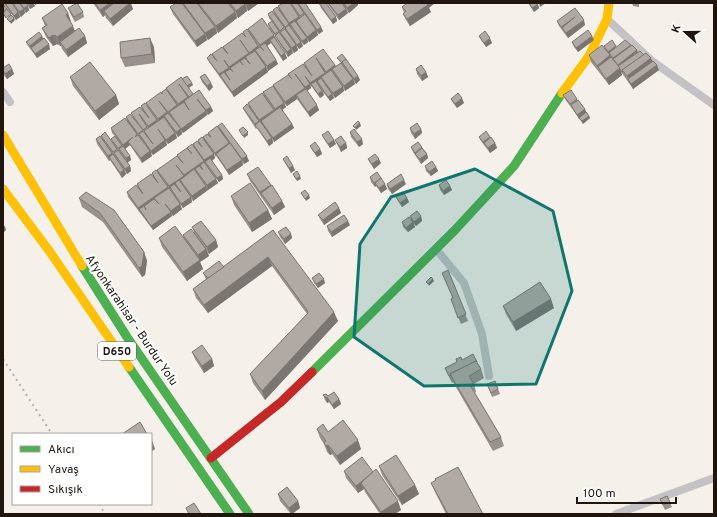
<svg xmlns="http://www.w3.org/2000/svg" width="717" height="517" font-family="Overpass,sans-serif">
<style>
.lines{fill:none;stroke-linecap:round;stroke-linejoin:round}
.street{stroke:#c4c2c5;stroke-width:8}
.fast{stroke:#4caf50;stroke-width:9}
.slow{stroke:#ffc107;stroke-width:9}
.jam{stroke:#c62828;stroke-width:9}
.rail{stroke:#b4b0b0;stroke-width:2;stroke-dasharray:2 4;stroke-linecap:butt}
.wall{fill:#98918d}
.shaded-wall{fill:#7c7673}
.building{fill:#b1a9a4;stroke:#7c7673}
.marked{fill:#0f766e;fill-opacity:0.2;stroke:#0f766e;stroke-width:3;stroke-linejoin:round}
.labels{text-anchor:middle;stroke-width:4;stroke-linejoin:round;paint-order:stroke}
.shield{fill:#fff;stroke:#635c56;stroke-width:1}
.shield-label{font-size:11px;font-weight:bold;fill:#20160e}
.street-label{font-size:12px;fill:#20160e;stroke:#fff}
</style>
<rect width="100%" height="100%" fill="#f6f0eb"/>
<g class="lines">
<g class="street">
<polyline points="607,19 652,61 714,105"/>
<polyline points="3,92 10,102"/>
<polyline points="436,249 464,283 482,334 489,376"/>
<polyline points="616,514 714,478"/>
</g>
<g class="fast">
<polyline points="82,266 127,337 249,514"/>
<polyline points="129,367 230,514"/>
<polyline points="312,372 455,230 514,166 562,93"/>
</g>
<g class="slow">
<polyline points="562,93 589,56 607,19 609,3"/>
<polyline points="3,135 82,266"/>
<polyline points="3,189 50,252 129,367"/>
</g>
<polyline class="jam" points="211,458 281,402 312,372"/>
<g class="rail">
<polyline points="3,359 52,434"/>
<polyline points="99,504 105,514"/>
</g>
</g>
<g class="wall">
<polygon points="3,3 26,3 29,10 26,13 24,10 25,13 21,17 19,14 20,17 16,20"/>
<polygon points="26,3 33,3 35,6 30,9"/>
<polygon points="93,3 131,3 133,9 113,26 106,18 105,15 103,17"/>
<polygon points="182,3 259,3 248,11 246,8 247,11 238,18 236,15 237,18 218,33 216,30 217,33 208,40 206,37 207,40 197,47 173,14 170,7"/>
<polygon points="283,3 305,3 323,31 319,34 317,32 318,35 309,42 307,39 308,42 304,45 301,42 303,46 299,49 297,46 298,50 294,53 291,50 293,53 288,57 277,40 276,37 270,29 268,24 272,22 269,18 268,14 274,13 273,10 279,11 278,6"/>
<polygon points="319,3 336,17 337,21 333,24 321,8"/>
<polygon points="327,3 358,3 358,5 349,13 346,9 348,13 339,20"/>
<polygon points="528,3 537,3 539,8 534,12"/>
<polygon points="632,3 639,3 639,7 633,6"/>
<polygon points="402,7 429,8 431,12 410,26 406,20 403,14 404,13"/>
<polygon points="68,8 83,12 84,17 75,22 70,13"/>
<polygon points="68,13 71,22 71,23 75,31 85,36 87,43 68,57 62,49 61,46 60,46 59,44 58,45 57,44 53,46 46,37 42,28 45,26 42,18"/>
<polygon points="557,21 585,25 568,38 559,26"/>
<polygon points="248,29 274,35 287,58 283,61 271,43 267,46 276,60 278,64 268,71 266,67 268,72 234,97 209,62 207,58 213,57 212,54 224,49 223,47 244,34 243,32 249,32"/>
<polygon points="42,36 43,39 50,49 37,58 32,51 28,46 26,42"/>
<polygon points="479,36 492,43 486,47 481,40"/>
<polygon points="592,36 594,40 578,52 574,47 572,42"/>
<polygon points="631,45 631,46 638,52 652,62 659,70 633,89 624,76 621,72 622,75 609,85 591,62 589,55 604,48 616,46 616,47"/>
<polygon points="154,47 155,63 125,67 121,58"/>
<polygon points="337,58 358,76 360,80 356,84 354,81 355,84 345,91 343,87 344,91 335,98 333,95 334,98 330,101 323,92 324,95 320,98 312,87 310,85 311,88 307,91 319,110 310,117 297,99 287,106 284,103 286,107 282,110 292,124 294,128 274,142 272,139 273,143 269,146 257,128 256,129 245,112 243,108 249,107 248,103 264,96 263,92 274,88 273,85 289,76 288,74 305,67 304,63 335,65 336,66 341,63"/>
<polygon points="3,68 12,69 14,74 7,79 3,74"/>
<polygon points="416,69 426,72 428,77 422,81 417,74"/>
<polygon points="70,77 116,95 119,104 99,120 73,86"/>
<polygon points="200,77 213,87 209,91 202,82"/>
<polygon points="182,79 193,85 189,88 193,95 211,107 213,111 208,115 206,113 207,115 183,133 181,131 182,134 178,137 176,134 177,138 168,144 166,142 167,145 153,155 151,153 152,156 142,163 130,145 125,149 130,156 131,160 127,163 130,166 131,171 127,174 125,171 126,174 122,178 110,160 109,161 97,144 96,139 102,139 101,136 113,142 111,139 115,136 112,133 111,128 127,120 126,117 133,117 131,113 142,109 141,106 148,106 146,103 168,91 166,88"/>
<polygon points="563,95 577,99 589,116 590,118 583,124 565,99"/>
<polygon points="451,99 464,103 457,108 453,103"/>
<polygon points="218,126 249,161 244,164 242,161 243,165 229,175 217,157 212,152 215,158 212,161 222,175 223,179 219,182 214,176 218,183 208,190 207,187 208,190 193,201 191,198 192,202 183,208 180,204 182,209 173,216 171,214 172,216 153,230 128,197 127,192 138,187 137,184 153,176 152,173 158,174 157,170 178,158 177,155 188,150 187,148 194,148 193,144 199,142 198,140 204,140 203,137 208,135 208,133 219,129"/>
<polygon points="410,128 421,129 422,133 415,139 411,133"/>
<polygon points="350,132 363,144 359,147 351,137"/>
<polygon points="322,135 336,144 330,148 324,139"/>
<polygon points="479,137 490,137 495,143 497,148 490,153 481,141"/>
<polygon points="335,140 346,143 347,148 341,152"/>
<polygon points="310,146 320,149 322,154 317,157 312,150"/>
<polygon points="411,147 422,147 427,154 428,158 421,164 413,152"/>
<polygon points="283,159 293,166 295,170 291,173 285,163"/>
<polygon points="368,159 381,163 374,169 370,163"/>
<polygon points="425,166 436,167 438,171 431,176 426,171"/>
<polygon points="247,174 271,186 282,201 285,207 274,215 250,181"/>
<polygon points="370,177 381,178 387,189 381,193 376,186 375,187 371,182"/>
<polygon points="387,184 406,184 392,194 388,189"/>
<polygon points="439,185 450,186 452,190 444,195 440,190"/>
<polygon points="86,192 144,252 147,261 145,275 142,277 103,222 82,207 79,198"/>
<polygon points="231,196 268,210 272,219 252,232 234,205"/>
<polygon points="396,197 407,198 409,202 402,207 398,201"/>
<polygon points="339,208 341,213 324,225 320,219 318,215"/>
<polygon points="410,216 421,216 422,221 416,226 414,224 415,227 408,232 403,227 402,222 411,219"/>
<polygon points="350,225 332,237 328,231 327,226"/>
<polygon points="192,227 216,240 218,247 209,254 207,251 209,256 200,262 203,269 187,281 162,247 159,238 184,239 183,235 194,232"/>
<polygon points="273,230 338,321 265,400 253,383 250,374 307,314 272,266 208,313 196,298 193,289 206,279 203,273 224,267"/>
<polygon points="278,232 291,234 292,238 285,244 280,237"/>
<polygon points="448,270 468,321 461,324 451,299 452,298"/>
<polygon points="312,278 325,283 318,288 314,283"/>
<polygon points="503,306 554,308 516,331 506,314"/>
<polygon points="192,352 212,359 214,366 204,373 195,359"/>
<polygon points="456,359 462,360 481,369 484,378 474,384 476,392 475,393 501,437 504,446 493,451 453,382 452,383 448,375 445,368 457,362"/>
<polygon points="487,384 498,389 500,394 492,397"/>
<polygon points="323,395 339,399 341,404 334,409 329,402 327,403 325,400"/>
<polygon points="317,429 328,432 361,449 340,465 332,454 330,455 327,452 324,444 320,438"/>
<polygon points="379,466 415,485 419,494 402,505 382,475"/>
<polygon points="344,471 401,510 395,514 380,514 365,492 364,489 358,493 346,478"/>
<polygon points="431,483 483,514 446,514 435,492"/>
<polygon points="278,494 298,501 300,508 292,514 291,514 280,501"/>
<polygon points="667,496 672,507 665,510 660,499"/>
</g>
<g class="shaded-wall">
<polygon points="31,3 33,3 35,6 30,9 29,5"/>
<polygon points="34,3 39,3 35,5"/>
<polygon points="110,3 118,3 104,11 105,15 103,17 100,10"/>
<polygon points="130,3 133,9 113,26 110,19"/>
<polygon points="248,3 259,3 248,11 246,4"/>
<polygon points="354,3 358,3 358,5 349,13 347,8"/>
<polygon points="426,3 435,3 429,8 431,12 410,26 407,19"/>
<polygon points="539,3 546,3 540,7"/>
<polygon points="245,4 247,11 238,18 236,11"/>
<polygon points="538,4 539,8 534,12 532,8"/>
<polygon points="28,6 29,10 26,13 24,8"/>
<polygon points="24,9 25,13 21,17 19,12"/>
<polygon points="346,9 348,13 339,20 338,15"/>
<polygon points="18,12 20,17 16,20 14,16"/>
<polygon points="235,12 237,18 218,33 216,26"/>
<polygon points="68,13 71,22 69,24 66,15"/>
<polygon points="299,17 301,21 296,21 297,24 290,24 292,27 291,28 289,23"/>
<polygon points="336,17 337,21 333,24 331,20"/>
<polygon points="14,18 15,20 11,24 10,22"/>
<polygon points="584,20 585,25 568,38 566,33"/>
<polygon points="73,26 76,35 60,42 61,46 60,46 57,37"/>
<polygon points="215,27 217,33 208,40 205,33"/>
<polygon points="321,27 323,31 319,34 317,30"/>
<polygon points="316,30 318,35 309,42 307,37"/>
<polygon points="205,34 207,40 197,47 195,41"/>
<polygon points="53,35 57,44 53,46 49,38"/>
<polygon points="55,35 59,44 58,45 54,36"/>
<polygon points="274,35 275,40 270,40 271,43 262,49 260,46 261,50 260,45"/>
<polygon points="42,36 44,41 31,48 32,51 30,46"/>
<polygon points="85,36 87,43 68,57 66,50"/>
<polygon points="592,36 594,40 578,52 576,48"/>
<polygon points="150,38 154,47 155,63 152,54"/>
<polygon points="307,38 308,42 304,45 302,41"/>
<polygon points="490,38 492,43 486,47 484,43"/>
<polygon points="301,42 303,46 299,49 297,45"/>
<polygon points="49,44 50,49 37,58 35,54"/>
<polygon points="296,45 298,50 294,53 292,48"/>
<polygon points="631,45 632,50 613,59 613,58"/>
<polygon points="258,46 260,51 255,50 257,53 251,57 249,53"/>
<polygon points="616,46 617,50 611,55 608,52"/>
<polygon points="291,49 293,53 288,57 287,52"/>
<polygon points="637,50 639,55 620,68 622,75 609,85 606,79 618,65"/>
<polygon points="249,53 250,57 245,57 246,60 240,61 241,64 230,68 231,72 229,67"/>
<polygon points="285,53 287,58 283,61 281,56"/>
<polygon points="610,55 613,62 598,67 597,66"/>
<polygon points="651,58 654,65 628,79 629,83 627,76"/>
<polygon points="276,60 278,64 268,71 267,66"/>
<polygon points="335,65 337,70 332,69 333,73 327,77 326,72"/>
<polygon points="657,65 659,70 633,89 631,84"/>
<polygon points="266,67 268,72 234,97 232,92"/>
<polygon points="229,68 230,72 225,72 226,75 220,75 221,79 219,74"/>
<polygon points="12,69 14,74 7,79 5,74"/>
<polygon points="426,72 428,77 422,81 421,76"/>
<polygon points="325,73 326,77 321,77 323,80 317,81 318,84 311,84 312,88 310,83"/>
<polygon points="358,76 360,80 356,84 354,79"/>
<polygon points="353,79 355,84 345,91 344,86"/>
<polygon points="192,83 193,85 188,88 187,86"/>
<polygon points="211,83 213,87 209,91 207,86"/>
<polygon points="310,84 311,88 307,91 305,87"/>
<polygon points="343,87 344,91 335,98 333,93"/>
<polygon points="305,88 306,92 296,95 297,99 287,106 285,102"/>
<polygon points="322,91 324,95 320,98 318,94"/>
<polygon points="332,94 334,98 330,101 328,97"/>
<polygon points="116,95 119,104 99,120 95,111"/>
<polygon points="188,97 189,102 184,101 185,105 180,109 178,104"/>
<polygon points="462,98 464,103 457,108 455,104"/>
<polygon points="284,103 286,107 277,114 275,109"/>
<polygon points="177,105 179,109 169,112 170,116 168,112"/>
<polygon points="317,105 319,110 310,117 308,112"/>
<polygon points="211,107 213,111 208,115 206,110"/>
<polygon points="585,109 587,114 579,119 577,115"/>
<polygon points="274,110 276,114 261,121 262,124 261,125 259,120"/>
<polygon points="206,111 207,115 183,133 181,129"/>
<polygon points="167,112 169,117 164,116 165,119 160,124 158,119"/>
<polygon points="589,116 590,118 583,124 582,121"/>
<polygon points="157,120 159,124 150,131 148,126"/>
<polygon points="360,123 361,126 356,130 355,128"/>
<polygon points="292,124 294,128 274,142 273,138"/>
<polygon points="181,129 182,134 178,137 176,132"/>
<polygon points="421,129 422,133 415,139 414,134"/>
<polygon points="248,132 248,135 244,138 243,136"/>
<polygon points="175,133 177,138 168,144 166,140"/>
<polygon points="133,137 128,142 130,145 125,149 123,145"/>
<polygon points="490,137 492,141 484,143 485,146 483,142"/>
<polygon points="272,138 273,143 269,146 267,141"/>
<polygon points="362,139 363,144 359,147 357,142"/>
<polygon points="165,140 167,145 153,155 151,151"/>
<polygon points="334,140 336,144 330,148 328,144"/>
<polygon points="229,143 231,147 216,154 216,158 215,153"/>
<polygon points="346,143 347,148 341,152 340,147"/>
<polygon points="495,143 497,148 490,153 488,148"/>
<polygon points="320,149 322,154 317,157 315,153"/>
<polygon points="150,151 152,156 142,163 141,158"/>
<polygon points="112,153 114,157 109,157 110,160 109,161 108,156"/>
<polygon points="214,154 215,158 207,164 205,162 206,164 206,165 204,160"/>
<polygon points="427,154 428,158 421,164 420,159"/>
<polygon points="130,156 131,160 127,163 126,158"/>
<polygon points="247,156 249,161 244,164 242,159"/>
<polygon points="379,159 381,163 374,169 372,164"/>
<polygon points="242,160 243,165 229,175 227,170"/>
<polygon points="204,161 205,166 200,165 201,169 195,169 196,172 186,180 184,175"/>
<polygon points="130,166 131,171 127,174 125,169"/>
<polygon points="293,166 295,170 291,173 289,168"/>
<polygon points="436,167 438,171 431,176 429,172"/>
<polygon points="124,170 126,174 122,178 120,173"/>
<polygon points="222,175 223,179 219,182 217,178"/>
<polygon points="184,176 185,180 180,180 181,183 175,183 176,187 170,187 171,191 169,186"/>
<polygon points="300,176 301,179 297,181 296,179"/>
<polygon points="381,178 382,182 375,183 376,186 375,187 374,183"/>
<polygon points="216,179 218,183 208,190 207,185"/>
<polygon points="404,180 406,184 392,194 390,189"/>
<polygon points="385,184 387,189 381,193 379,188"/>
<polygon points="271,185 273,192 261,193 262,199 260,192"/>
<polygon points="206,186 208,190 193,201 192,196"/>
<polygon points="450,186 452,190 444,195 443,191"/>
<polygon points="168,187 170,192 154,198 156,202 146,209 139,209 140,213 138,208"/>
<polygon points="309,195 310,198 306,201 305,199"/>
<polygon points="191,197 192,202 183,208 181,204"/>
<polygon points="407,198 409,202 402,207 400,203"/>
<polygon points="282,201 285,207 274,215 272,208"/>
<polygon points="180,204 182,209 173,216 171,211"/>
<polygon points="339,208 341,213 324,225 323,220"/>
<polygon points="268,210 272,219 252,232 249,223"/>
<polygon points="171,212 172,216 153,230 151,226"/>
<polygon points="421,216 422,221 416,226 414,222"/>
<polygon points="348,221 350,225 332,237 331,232"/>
<polygon points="413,222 415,227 408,232 406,228"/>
<polygon points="5,226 6,230 3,233 3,227"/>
<polygon points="291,234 292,238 285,244 284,239"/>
<polygon points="216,240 218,247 209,254 207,247"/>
<polygon points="206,249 209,256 200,262 203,269 187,281 183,272 199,260 198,255"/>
<polygon points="144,252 147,261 145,275 142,277 139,268"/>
<polygon points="268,257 272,266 208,313 204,305"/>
<polygon points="324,279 325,283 318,288 316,284"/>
<polygon points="433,279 434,281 429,286 428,284"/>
<polygon points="551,299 554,308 516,331 513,322"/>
<polygon points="334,312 338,321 265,400 262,391"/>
<polygon points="212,359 214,366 204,373 202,366"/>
<polygon points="327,397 329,402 327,403 326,398"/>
<polygon points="339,399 341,404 334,409 332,405"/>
<polygon points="151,440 152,440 155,449 151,452"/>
<polygon points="358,440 361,449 340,465 337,456"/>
<polygon points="328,445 332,454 330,455 326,446"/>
<polygon points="373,472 361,483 364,489 358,493 356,486"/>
<polygon points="415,485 419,494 402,505 398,496"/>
<polygon points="298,501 300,508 292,514 291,514 289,508"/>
<polygon points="398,501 401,510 395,514 382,514 381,512"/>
</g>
<g class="building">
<polygon points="5,3 12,3 18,12 14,16"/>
<polygon points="13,3 19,3 24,9 19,12"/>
<polygon points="20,3 26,3 28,6 24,8"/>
<polygon points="77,3 83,12 74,17 68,8"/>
<polygon points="95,3 110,3 100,10"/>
<polygon points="114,3 130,3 110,19 104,11"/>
<polygon points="176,3 182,3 205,34 195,41 170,7"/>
<polygon points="183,3 197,3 215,27 205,33"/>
<polygon points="198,3 228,3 235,12 216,26"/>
<polygon points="230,3 244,3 245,4 236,11"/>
<polygon points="283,3 290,3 299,17 289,23 278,6"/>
<polygon points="291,3 297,3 304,13 300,16"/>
<polygon points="298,3 305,3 321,27 317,30"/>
<polygon points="319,3 326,3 336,17 331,20"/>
<polygon points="328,3 342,3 346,9 338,15"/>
<polygon points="344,3 354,3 347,8"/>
<polygon points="407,3 427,3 428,5 407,19 403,14 406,11 402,7"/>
<polygon points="529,3 537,3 538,4 532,8"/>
<polygon points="3,4 7,9 3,11"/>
<polygon points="62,4 68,13 66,15 73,26 57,37 55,35 54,36 53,35 49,38 42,28 47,25 42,18"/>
<polygon points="277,7 289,24 285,27 273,10"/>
<polygon points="575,8 584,20 566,33 562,28 575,17 561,27 557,21"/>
<polygon points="7,9 11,14 6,18 3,13"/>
<polygon points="272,11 284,27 280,31 268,14"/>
<polygon points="305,14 316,30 307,37 296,21"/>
<polygon points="11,15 14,18 10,22 7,19"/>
<polygon points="262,18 274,35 260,45 248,29"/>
<polygon points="272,21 279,31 275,34 268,24"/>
<polygon points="295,21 307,38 302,41 290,24"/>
<polygon points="289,25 301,42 297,45 285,28"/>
<polygon points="79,28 85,36 66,50 60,42"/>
<polygon points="247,29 258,46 249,53 240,40 249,53 229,67 224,60 229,68 219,74 207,58 211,54 217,61 212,54 222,47 228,54 223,47 242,33 246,37 243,32"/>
<polygon points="285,29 296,45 292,48 280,32"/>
<polygon points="588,30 592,36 576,48 572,42"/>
<polygon points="485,31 490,38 484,43 479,36"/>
<polygon points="39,32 42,36 30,46 26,42"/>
<polygon points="279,32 291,49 287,52 275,36"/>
<polygon points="274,37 285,53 281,56 270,40"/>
<polygon points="44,38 49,44 35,54 31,48"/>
<polygon points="150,38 152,54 121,58 120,42"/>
<polygon points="612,40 616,46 608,52 604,46"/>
<polygon points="625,40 631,45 613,58 609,53"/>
<polygon points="265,43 276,60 267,66 255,50 260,47 264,51 260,46"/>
<polygon points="602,45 610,55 597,66 589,55"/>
<polygon points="632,45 637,50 618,65 613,59"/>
<polygon points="323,49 335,65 326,72 316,58 325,73 310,83 305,76 310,84 305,87 295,74 305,88 285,102 273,85 288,75 292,79 288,74 303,64 312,76 304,63"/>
<polygon points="255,51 266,67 232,92 220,75 224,72 230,80 225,72 230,69 233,72 230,68 240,61 243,65 240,61 245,58 250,64 245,57"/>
<polygon points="640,51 644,55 622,70 623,71 622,72 618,66"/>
<polygon points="646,53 651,58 627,76 622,70"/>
<polygon points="342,54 346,59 342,62 342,63 337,58"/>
<polygon points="611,57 620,68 606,79 598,67"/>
<polygon points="346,59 358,76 354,79 342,62"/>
<polygon points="653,61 657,65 631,84 628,79"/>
<polygon points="90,62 116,95 95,111 70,77"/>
<polygon points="341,63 353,79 344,86 332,69"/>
<polygon points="9,64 12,69 5,74 3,71 3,68"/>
<polygon points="421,65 426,72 421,76 416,69"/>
<polygon points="331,70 343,87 333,93 321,77"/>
<polygon points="205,74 211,83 207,86 200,77"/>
<polygon points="187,76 192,83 187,86 182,79"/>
<polygon points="181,77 193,94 189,97 179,84 188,97 178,104 166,88"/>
<polygon points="321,78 332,94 328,97 317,81"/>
<polygon points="316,81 322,91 318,94 311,84"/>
<polygon points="273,86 284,103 275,109 263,92"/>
<polygon points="166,89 177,105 168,112 159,101 167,112 158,119 146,103 161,92 162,94 162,92"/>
<polygon points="306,89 317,105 308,112 296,95"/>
<polygon points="199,90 211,107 206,110 197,99 206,111 181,129 169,112 184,102 189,110 184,101"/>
<polygon points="571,90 577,99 570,104 563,95"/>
<polygon points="262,93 274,110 259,120 248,103"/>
<polygon points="458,93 462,98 455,104 451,99"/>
<polygon points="578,100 585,109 577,115 571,105"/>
<polygon points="145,103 157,120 148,126 139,114 147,127 143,130 131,113 140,107 149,118 141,106"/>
<polygon points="247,104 259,121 255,124 243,108"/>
<polygon points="280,107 292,124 273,138 261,121"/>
<polygon points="586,112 589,116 582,121 579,118"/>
<polygon points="168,113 181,129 176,132 164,116"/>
<polygon points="130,114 143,130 138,134 126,117"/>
<polygon points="164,117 175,133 166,140 158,129 165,140 151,151 139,134 143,131 153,144 144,131"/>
<polygon points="125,118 137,134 135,137 138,135 150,151 141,158 128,142 133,137 123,145 111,128"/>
<polygon points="260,121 272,138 267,141 255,125"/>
<polygon points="358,121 360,123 355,128 353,126"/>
<polygon points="222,123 247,156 242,159 218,126"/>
<polygon points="417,123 421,129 414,134 410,128"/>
<polygon points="217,126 229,143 215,153 203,137 207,134 211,137 208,133"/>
<polygon points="243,127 248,132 243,136 239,130"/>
<polygon points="354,129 362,139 357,142 350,132"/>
<polygon points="328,131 334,140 328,144 322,135"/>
<polygon points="486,131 490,137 483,142 479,137"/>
<polygon points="105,132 117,149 113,152 101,136"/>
<polygon points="100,136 112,153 108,156 96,139"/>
<polygon points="115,136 122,146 118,148 111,139"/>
<polygon points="341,136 346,143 340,147 335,140"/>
<polygon points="202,137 214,154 204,160 193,144 197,141 202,147 198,140"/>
<polygon points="491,137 495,143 488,148 484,143"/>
<polygon points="315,142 320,149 315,153 310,146"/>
<polygon points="418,142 422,147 415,153 411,147"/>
<polygon points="230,143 242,160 227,170 216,154"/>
<polygon points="192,144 204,161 184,175 176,165 184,176 169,186 157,170 177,156 183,163 177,155 187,148 192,154 187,148"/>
<polygon points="123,146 130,156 126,158 119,149"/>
<polygon points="422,148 427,154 420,159 415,154"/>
<polygon points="118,150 130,166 125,169 114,153"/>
<polygon points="113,154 124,170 120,173 109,157"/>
<polygon points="375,154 379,159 372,164 368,159"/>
<polygon points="287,156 293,166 289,168 283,159"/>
<polygon points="210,158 222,175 217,178 205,162"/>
<polygon points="432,161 436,167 429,172 425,166"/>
<polygon points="204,162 216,179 207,185 195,169 199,166 203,170 200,165"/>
<polygon points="258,167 271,185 260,192 247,174"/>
<polygon points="194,169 206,186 192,196 180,180"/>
<polygon points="156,170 168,187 138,208 127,192 136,185 143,194 137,184 151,174 158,183 152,173"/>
<polygon points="297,171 300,176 296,179 293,174"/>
<polygon points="377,172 381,178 374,183 370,177"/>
<polygon points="401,174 404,180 390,189 387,184"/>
<polygon points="381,178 385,184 379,188 375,183"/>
<polygon points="179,180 191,197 181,204 170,187 174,184 181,192 175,183"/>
<polygon points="446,180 450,186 443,191 439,185"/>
<polygon points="250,183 268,210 249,223 231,196"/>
<polygon points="272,185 282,201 272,208 261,193"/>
<polygon points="169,188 180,204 171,211 165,204 171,212 151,226 139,209 144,206 146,210 144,206 154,199 159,204 154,198"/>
<polygon points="305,190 309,195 305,199 301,193"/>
<polygon points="86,192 114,210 144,252 142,266 139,268 100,213 79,198"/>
<polygon points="403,192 407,198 400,203 396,197"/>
<polygon points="335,202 339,208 323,220 318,215"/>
<polygon points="417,211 421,216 414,222 410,216"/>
<polygon points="344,215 348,221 331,232 327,226"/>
<polygon points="409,217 413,222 406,228 402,222"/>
<polygon points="201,221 216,240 207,247 192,227"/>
<polygon points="175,226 200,260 183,272 159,238"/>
<polygon points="286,227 291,234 284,239 278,232"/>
<polygon points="191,229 206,249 198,255 183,235"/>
<polygon points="273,230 334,312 262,391 250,374 308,313 307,310 268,257 204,305 193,289"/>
<polygon points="219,261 224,267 208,278 203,273"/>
<polygon points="448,270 466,314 458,318 451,299 453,298 442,273"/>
<polygon points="319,273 324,279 316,284 312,278"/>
<polygon points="431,277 433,279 428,284 426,282"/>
<polygon points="540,282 551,299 513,322 503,306"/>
<polygon points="202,345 212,359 202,366 192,352"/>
<polygon points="473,354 477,362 476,361 450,374 451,375 449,376 445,368 457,362 456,359 461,357 462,360"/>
<polygon points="476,361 481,369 469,376 473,383 470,385 501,437 490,442 450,374"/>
<polygon points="495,381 498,389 491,393 487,384"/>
<polygon points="334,392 339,399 332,405 327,397 326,398 323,395 326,394 328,396"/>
<polygon points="343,420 358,440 337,456 328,445 326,446 324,443 326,441 317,429 323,424 328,432"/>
<polygon points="140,422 147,434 122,434"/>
<polygon points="396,455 415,485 398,496 379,466"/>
<polygon points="362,457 373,472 356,486 344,471"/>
<polygon points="458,467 483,514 448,514 431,483 436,480 435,479"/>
<polygon points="376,469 398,501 381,512 361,483"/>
<polygon points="287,487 298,501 289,508 278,494"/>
<polygon points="667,496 670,502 663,505 660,499"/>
<polygon points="194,503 201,514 189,514 186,508"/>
</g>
<path class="marked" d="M475 169 553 211 572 291 536 384 424 386 354 337 360 244 391 197Z"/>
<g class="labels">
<rect class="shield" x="98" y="342" width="38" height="18" rx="3"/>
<g class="shield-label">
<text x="117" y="355">D650</text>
</g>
<g class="street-label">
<text transform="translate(132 320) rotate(56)" y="4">Afyonkarahisar - Burdur Yolu</text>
</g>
</g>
<rect width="717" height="517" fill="none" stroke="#20160e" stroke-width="8"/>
<rect x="12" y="433" width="140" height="72" fill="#ffffff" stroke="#a6a29f"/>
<rect x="20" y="446" width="20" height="6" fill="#4caf50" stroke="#a6a29f"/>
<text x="48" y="453" font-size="12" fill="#20160e">Akıcı</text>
<rect x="20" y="466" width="20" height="6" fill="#ffc107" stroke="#a6a29f"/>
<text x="48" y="473" font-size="12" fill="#20160e">Yavaş</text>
<rect x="20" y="486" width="20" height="6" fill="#c62828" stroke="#a6a29f"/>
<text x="48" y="493" font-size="12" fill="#20160e">Sıkışık</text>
<g transform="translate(685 32) rotate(291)" stroke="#ffffff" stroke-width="3" paint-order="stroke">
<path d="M0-3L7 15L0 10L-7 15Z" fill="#20160e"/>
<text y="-6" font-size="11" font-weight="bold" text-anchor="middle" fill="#20160e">K</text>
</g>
<path d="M577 497v6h99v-6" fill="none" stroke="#20160e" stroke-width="2"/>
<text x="583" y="497" font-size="12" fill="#20160e" stroke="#ffffff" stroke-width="3" paint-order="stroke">100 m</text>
</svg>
